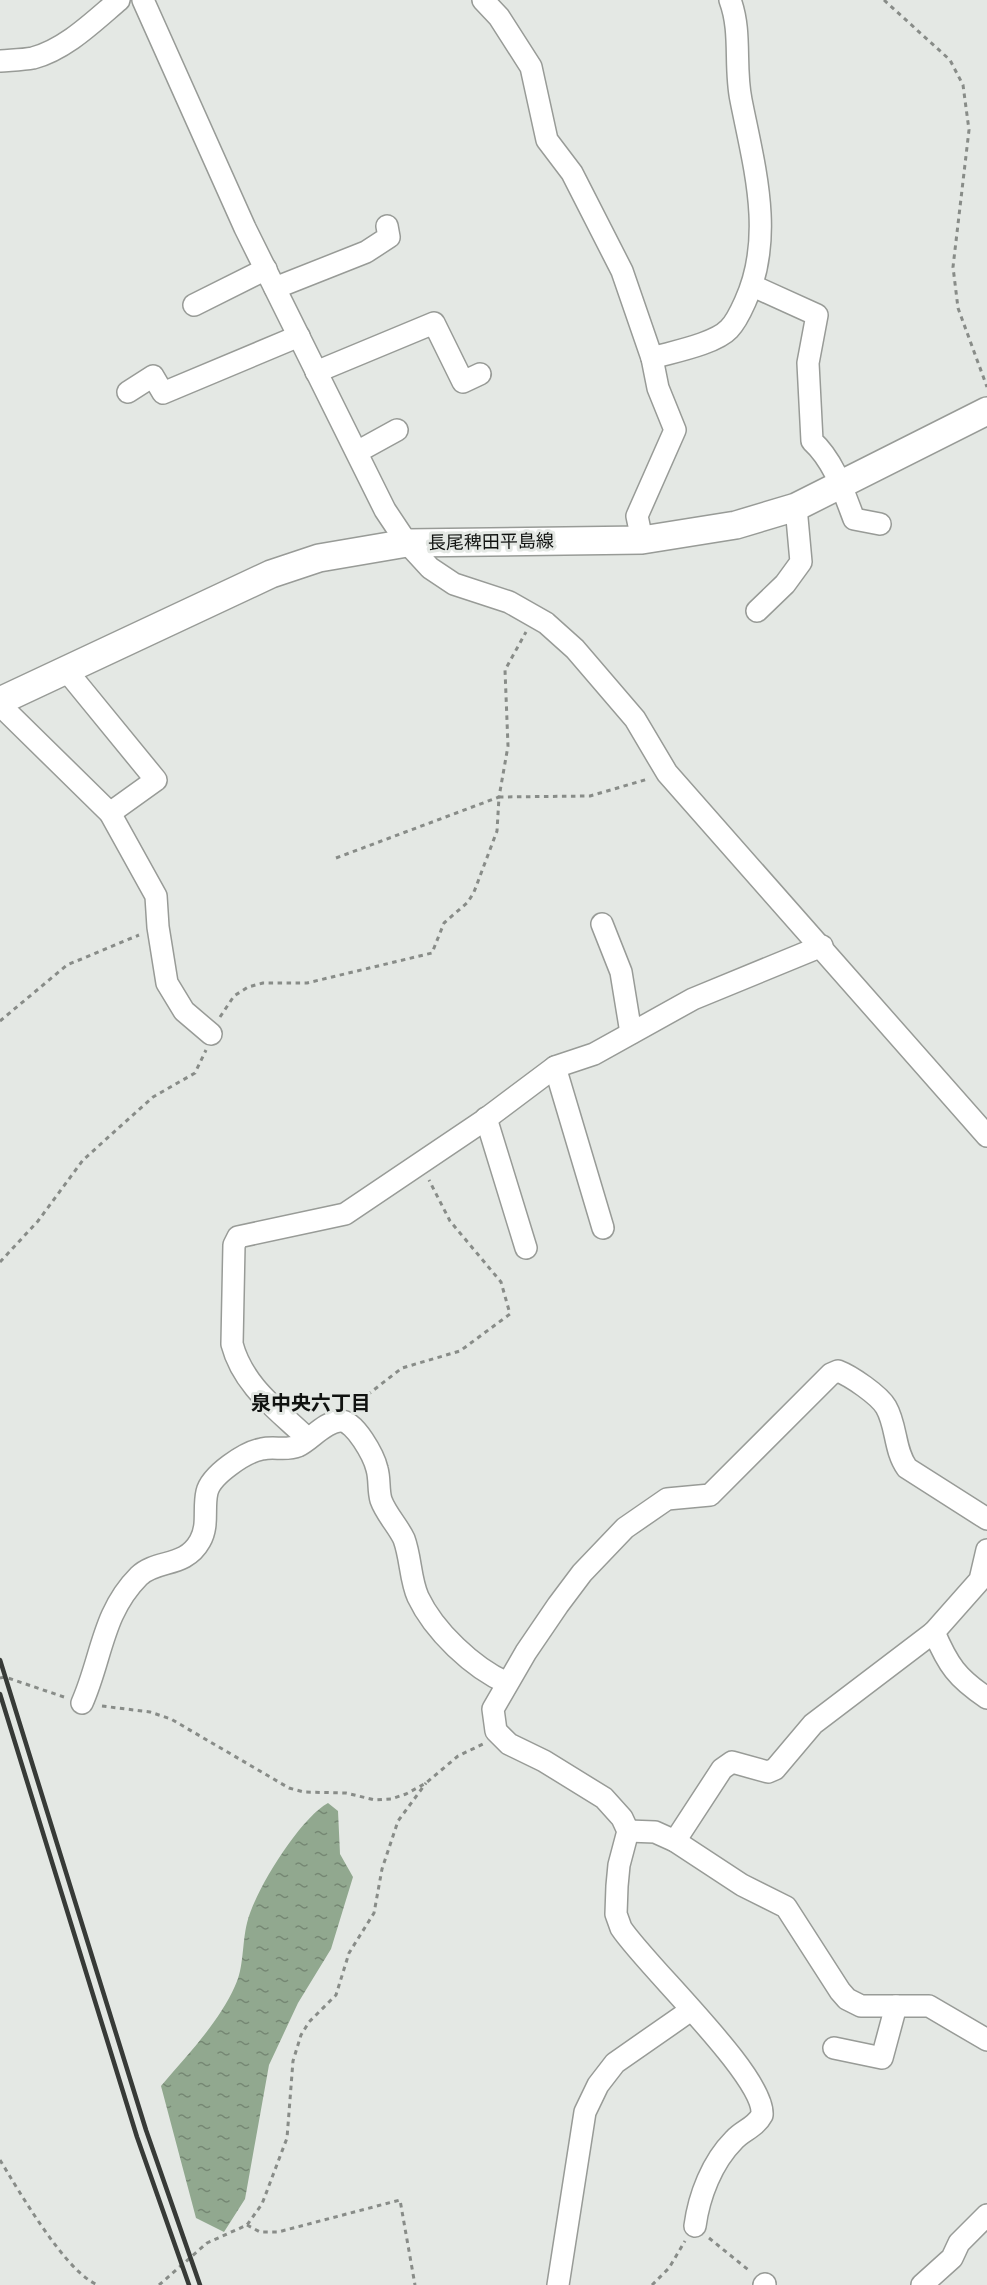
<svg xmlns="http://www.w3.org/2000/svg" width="987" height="2285" font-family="'Exo 2','Noto Sans JP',sans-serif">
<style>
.water{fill:url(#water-ripples)}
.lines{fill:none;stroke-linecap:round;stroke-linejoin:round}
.minor-casing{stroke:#989b97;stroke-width:24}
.major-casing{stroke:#989b97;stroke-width:30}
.path{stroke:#888c88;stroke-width:3;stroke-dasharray:4.5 4.5;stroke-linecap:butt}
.minor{stroke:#fff;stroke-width:21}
.major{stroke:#fff;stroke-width:27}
.rail{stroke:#373a37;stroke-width:4.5}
.labels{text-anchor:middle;stroke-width:6;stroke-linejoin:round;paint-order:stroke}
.street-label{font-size:18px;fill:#101210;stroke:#e4e8e4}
.neighbourhood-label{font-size:20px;font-weight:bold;fill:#101210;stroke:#e4e8e4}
</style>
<defs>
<pattern id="water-ripples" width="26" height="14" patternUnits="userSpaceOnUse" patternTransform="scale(1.5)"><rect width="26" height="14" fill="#91a88f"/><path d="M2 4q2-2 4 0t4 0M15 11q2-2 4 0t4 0" fill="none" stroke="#758773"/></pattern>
</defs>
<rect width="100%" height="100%" fill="#e4e8e4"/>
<path class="water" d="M328 1803 338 1811 340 1854 353 1877 331 1949 298 2003 269 2065 245 2199 224 2232 196 2218 161 2086C187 2055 218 2024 235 1986 244 1968 242 1943 247 1923 254 1892 300 1818 328 1803Z"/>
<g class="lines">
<g class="minor-casing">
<g id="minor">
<polyline points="143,0 245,228 385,510 407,543 430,568 454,584 509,602 546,623 575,649 635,719 667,773 987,1136"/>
<polyline points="483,0 499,17 531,67 547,140 572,173 622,271 652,358"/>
<path d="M0 61C11 60 22 60 33 58 66 49 93 22 119 0"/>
<path d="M753 286 817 315 808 363 812 441C834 461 844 493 854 519L880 524"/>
<polyline points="275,288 366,252 389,237 387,226"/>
<polyline points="194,305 266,269"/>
<polyline points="316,372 434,323 463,382 480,374"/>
<polyline points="128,392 153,376 163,393 299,336"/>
<polyline points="357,452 397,430"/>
<path d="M642 540 637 516 675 430 658 388 652 358C672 352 715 344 729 329 736 322 741 311 745 302 775 237 754 166 741 100 734 66 742 32 730 0"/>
<polyline points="757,611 785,584 801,562 796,507"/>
<polyline points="66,670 156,780 110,813"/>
<polyline points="0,705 110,813 156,896 158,927 167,983 184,1011 211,1034"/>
<polyline points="602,924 621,972 631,1033"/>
<polyline points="555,1067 603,1228"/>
<polyline points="486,1118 526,1248"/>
<path d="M308 1439C278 1410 243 1386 232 1344L234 1245 238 1237 345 1214 483 1121 555 1067 594 1054 693 999 822 946"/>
<path d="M934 1632C948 1665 957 1678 987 1698"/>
<path d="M82 1703C102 1658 102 1613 139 1576 157 1559 185 1568 200 1541 209 1525 203 1509 207 1492 211 1475 245 1452 262 1449 274 1446 286 1451 298 1446 311 1440 325 1421 341 1421 355 1421 374 1456 377 1469 380 1479 378 1490 381 1500 386 1514 398 1526 404 1539 411 1558 410 1579 418 1597 434 1631 473 1668 507 1683"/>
<polyline points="628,1831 655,1832 675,1841 742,1885 786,1907 840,1991 847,1999 861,2006 929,2006 987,2040"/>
<polyline points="675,1841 722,1769 732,1762 768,1772 775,1769 813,1724 934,1632 980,1580 987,1550"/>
<polyline points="834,2048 882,2058 896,2006"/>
<path d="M695 2226C699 2196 712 2162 734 2140 743 2130 755 2128 762 2115 766 2077 646 1966 621 1928L616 1914 617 1886 619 1865 628 1831 622 1818 604 1798 544 1761 509 1744 496 1731 493 1709 526 1652 558 1605 582 1573 625 1528 667 1499 710 1495 831 1374 838 1371C851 1376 879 1395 886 1407 897 1426 894 1450 907 1468L987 1519"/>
<polyline points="558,2285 585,2112 598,2085 615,2063 691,2010"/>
<polyline points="764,2285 765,2284"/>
<polyline points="922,2285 952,2258 959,2243 987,2215"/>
</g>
</g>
<g class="major-casing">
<polyline id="major" points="0,701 271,574 319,558 407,543 642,540 736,525 796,507 987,411"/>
</g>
<g class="path">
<polyline points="884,0 950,60 963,85 969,130 953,267 958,308 987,387"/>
<polyline points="336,858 499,797 508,746 505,670 526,632"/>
<polyline points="220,1017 234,996 248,987 263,983 307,983 432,953 444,923 468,902 474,892 497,831 499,797 590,796 648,779"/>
<polyline points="0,1021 67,965 139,935"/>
<polyline points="0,1262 38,1221 83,1160 153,1097 195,1073 206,1050"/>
<polyline points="353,1406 402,1368 460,1351 510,1314 501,1282 450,1221 429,1180"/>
<polyline points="0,1678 5,1677 64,1697"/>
<polyline points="102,1706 150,1712 171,1719 289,1788 304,1792 346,1793 375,1800 391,1799 406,1794 426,1783 458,1756 483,1744"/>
<path d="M0 2160C19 2191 66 2273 98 2285"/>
<polyline points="247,2225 260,2232 278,2232 400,2200 415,2285"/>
<polyline points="709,2238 751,2272"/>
<polyline points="159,2285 207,2243 247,2225 262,2204 287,2138 293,2061 301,2035 309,2022 336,1995 349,1953 374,1913 382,1869 398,1821 426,1783"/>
<polyline points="652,2285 669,2268 685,2241"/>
</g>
<use href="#minor" class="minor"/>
<use href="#major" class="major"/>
<g class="rail">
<polyline points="0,1660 146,2130 200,2285"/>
<polyline points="0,1694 137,2137 189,2285"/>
</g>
</g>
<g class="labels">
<g class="street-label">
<text transform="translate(491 542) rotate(-1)" y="6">長尾稗田平島線</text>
</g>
<g class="neighbourhood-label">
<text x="311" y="1410">泉中央六丁目</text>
</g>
</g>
</svg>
